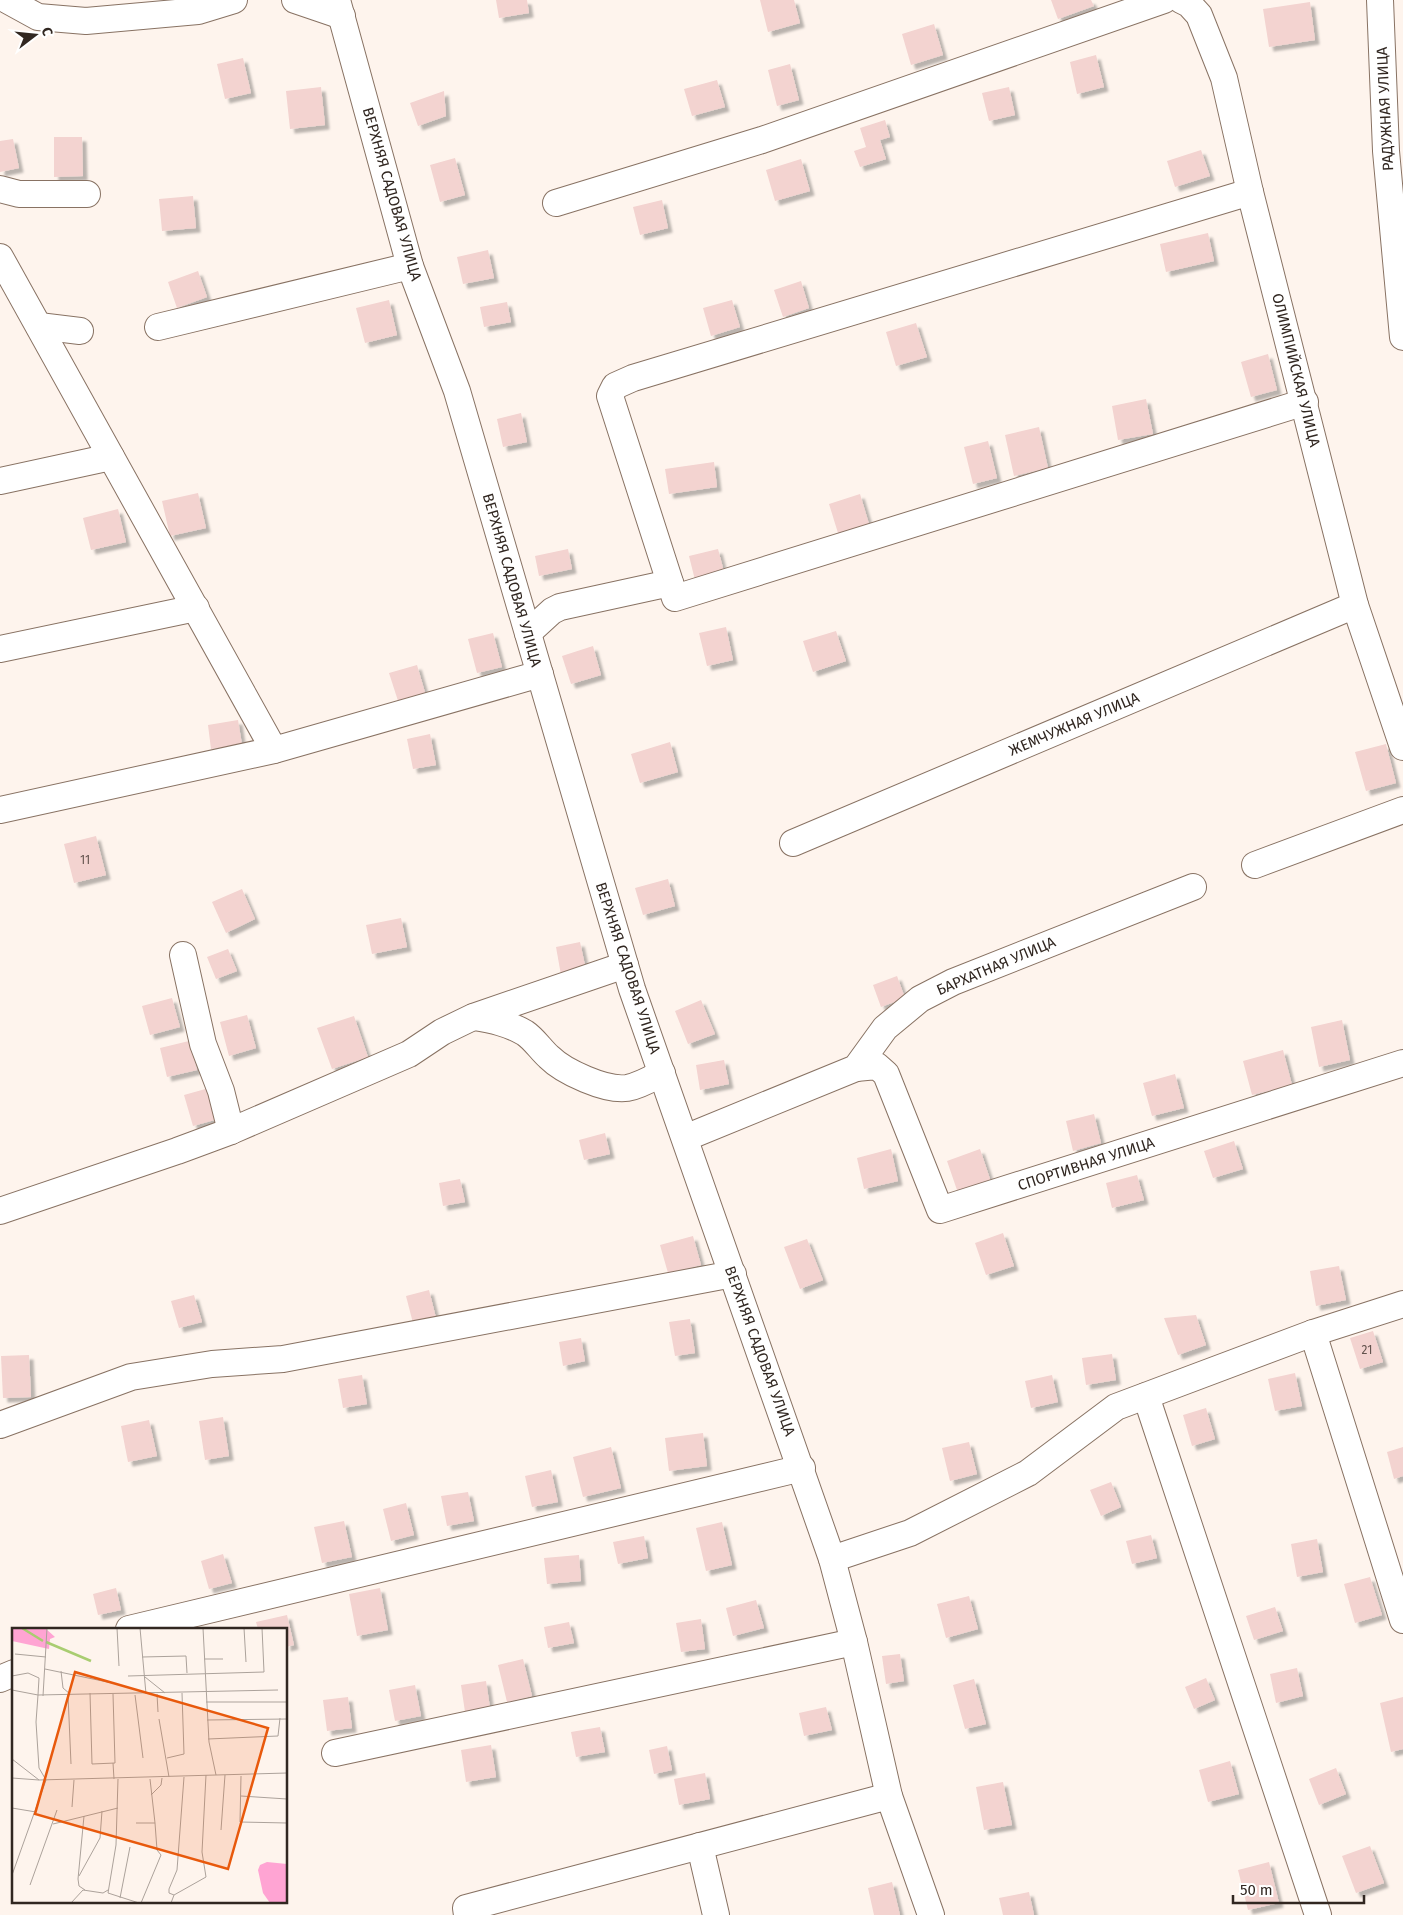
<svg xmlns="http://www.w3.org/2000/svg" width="1403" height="1915" font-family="'Fira Sans',sans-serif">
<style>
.building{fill:#f3d3d0;filter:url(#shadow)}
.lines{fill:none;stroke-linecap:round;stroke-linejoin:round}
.minor-casing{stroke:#887263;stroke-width:28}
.minor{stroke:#fff;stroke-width:26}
.labels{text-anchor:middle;stroke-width:4;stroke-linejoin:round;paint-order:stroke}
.number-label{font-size:12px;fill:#62524d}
.street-label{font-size:15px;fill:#312721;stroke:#fff}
.inset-river{fill:none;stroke:#a9cd71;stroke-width:2.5}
.inset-road{fill:none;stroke:#aca29b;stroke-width:1}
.view{fill:#e8590c;fill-opacity:0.15;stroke:#e8590c;stroke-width:2.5}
.inset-edge{fill:none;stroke:#312721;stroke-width:2.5}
</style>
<defs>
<filter id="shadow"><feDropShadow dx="4.5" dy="4.5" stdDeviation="1" flood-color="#0004"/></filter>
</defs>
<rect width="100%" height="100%" fill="#fef4ed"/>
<g class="building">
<polygon points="496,0 527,0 529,13 499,18"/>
<polygon points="760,0 794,0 800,23 768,32"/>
<polygon points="1051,0 1091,0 1094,6 1058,19"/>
<polygon points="1310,2 1315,40 1269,47 1263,9"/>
<polygon points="934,24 943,55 911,65 902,34"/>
<polygon points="1096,55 1104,87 1077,94 1070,62"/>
<polygon points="243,58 251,93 225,99 217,64"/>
<polygon points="790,64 799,100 777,106 768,70"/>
<polygon points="717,80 725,107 692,116 684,89"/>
<polygon points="321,87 325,125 290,129 286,91"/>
<polygon points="1009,87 1015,115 989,121 982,93"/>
<polygon points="444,91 446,116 418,126 410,103"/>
<polygon points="885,120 890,137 880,140 886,159 860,167 854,151 866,147 860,128"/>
<polygon points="54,137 82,137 83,176 54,177"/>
<polygon points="13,139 19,168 0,172 0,141"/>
<polygon points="1201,150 1210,176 1175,187 1167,161"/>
<polygon points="455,158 465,195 440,202 430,165"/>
<polygon points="801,159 810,191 775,201 766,170"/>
<polygon points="193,196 196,228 162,231 159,199"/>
<polygon points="662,200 668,228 640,235 633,207"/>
<polygon points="1208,233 1214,261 1166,272 1160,244"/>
<polygon points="488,250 494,278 463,284 457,257"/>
<polygon points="198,271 207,297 177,308 168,282"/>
<polygon points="801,281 809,308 783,317 774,290"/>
<polygon points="389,300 397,335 365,343 356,308"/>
<polygon points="732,300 740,327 711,336 703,308"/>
<polygon points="507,302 511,322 484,327 480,307"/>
<polygon points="916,323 927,357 896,366 886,332"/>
<polygon points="1268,354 1277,390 1251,397 1241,362"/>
<polygon points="1146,399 1153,434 1118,440 1112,406"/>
<polygon points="521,413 527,442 503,447 497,419"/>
<polygon points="1039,427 1048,468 1014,476 1005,435"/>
<polygon points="988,441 997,478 973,484 964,447"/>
<polygon points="714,462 717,487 669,494 665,469"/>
<polygon points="198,493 206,528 170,536 162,501"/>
<polygon points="860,494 869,524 838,533 829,504"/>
<polygon points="118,509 126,542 91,550 83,518"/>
<polygon points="568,549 572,569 539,576 535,556"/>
<polygon points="718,549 724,572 695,580 689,556"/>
<polygon points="726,627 733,660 707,666 699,633"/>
<polygon points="836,631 846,661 813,672 803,641"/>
<polygon points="493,633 502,667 477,673 468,639"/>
<polygon points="593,646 601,675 571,684 562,656"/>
<polygon points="417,665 426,696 399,704 389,673"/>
<polygon points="238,720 242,745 211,749 208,725"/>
<polygon points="430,734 436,765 413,769 407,739"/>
<polygon points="670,742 678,772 640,783 631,754"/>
<polygon points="1386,744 1396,783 1366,791 1355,752"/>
<polygon points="96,836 106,875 74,883 64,844"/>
<polygon points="668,879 675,906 643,915 635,888"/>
<polygon points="242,889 255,919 226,933 212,902"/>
<polygon points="401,918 407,947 372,954 366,925"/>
<polygon points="580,942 586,970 561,975 556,947"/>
<polygon points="228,949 237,971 216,979 207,957"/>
<polygon points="897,976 905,998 881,1007 873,985"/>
<polygon points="172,998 180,1027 150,1035 142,1006"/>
<polygon points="701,1000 715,1034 688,1044 675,1011"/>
<polygon points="247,1015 256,1048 229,1056 220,1022"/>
<polygon points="354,1016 368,1057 332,1069 317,1028"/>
<polygon points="1342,1020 1350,1060 1319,1067 1311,1027"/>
<polygon points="189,1041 197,1070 167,1077 160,1048"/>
<polygon points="1283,1050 1292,1085 1252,1095 1243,1061"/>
<polygon points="724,1060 729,1084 700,1090 696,1065"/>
<polygon points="1175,1074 1184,1108 1152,1116 1143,1083"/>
<polygon points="209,1088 218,1119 193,1126 184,1095"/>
<polygon points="1094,1114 1101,1143 1073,1151 1066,1121"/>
<polygon points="605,1133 610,1154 584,1160 579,1140"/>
<polygon points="1234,1141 1243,1169 1213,1178 1204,1151"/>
<polygon points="891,1149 898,1181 864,1189 857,1158"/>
<polygon points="980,1149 991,1182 958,1193 947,1161"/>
<polygon points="1137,1175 1144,1200 1112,1208 1106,1183"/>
<polygon points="460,1179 465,1202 443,1206 439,1183"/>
<polygon points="1003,1233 1014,1266 986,1275 975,1243"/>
<polygon points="693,1236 701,1265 668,1273 660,1245"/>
<polygon points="807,1239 823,1280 800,1289 784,1247"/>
<polygon points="1339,1266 1346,1300 1316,1306 1310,1271"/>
<polygon points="429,1290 437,1322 414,1327 406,1296"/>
<polygon points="194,1295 202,1322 179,1328 171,1301"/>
<polygon points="1196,1315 1206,1345 1178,1355 1164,1318"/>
<polygon points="690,1319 695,1353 675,1356 669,1322"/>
<polygon points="1373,1331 1383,1362 1360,1369 1350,1338"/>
<polygon points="581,1338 585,1361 563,1366 559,1342"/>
<polygon points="1112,1354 1116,1380 1086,1385 1082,1358"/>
<polygon points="29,1355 31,1397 3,1398 1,1356"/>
<polygon points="1295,1373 1302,1406 1275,1411 1268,1379"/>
<polygon points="362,1375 367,1404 343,1408 338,1379"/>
<polygon points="1052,1375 1058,1402 1031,1408 1025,1381"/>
<polygon points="1206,1408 1215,1439 1192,1446 1183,1415"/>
<polygon points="223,1417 229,1456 205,1460 199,1421"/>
<polygon points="149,1420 157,1456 128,1462 121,1426"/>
<polygon points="703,1433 707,1466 669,1471 665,1438"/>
<polygon points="969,1442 977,1474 950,1481 942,1448"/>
<polygon points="611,1447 621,1488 583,1497 573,1457"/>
<polygon points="1403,1447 1403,1476 1394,1479 1387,1452"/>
<polygon points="551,1470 558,1502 532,1507 525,1476"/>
<polygon points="1111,1482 1121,1507 1101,1516 1090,1490"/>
<polygon points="468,1492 474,1521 447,1526 441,1496"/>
<polygon points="406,1503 414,1535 391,1541 383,1509"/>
<polygon points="344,1521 352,1557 322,1563 314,1527"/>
<polygon points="722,1522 732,1565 706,1571 696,1528"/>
<polygon points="1151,1535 1157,1558 1132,1564 1126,1541"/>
<polygon points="644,1536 648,1558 618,1564 613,1542"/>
<polygon points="1317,1539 1323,1572 1297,1577 1291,1544"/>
<polygon points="223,1554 232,1583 209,1589 201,1561"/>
<polygon points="579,1555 581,1581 547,1584 544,1558"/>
<polygon points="1370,1577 1382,1615 1355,1623 1344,1584"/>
<polygon points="116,1588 121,1610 98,1615 93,1594"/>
<polygon points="380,1588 388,1630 357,1636 349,1594"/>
<polygon points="969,1596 978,1629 946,1638 937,1604"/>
<polygon points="756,1600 764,1628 733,1636 726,1608"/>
<polygon points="1275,1607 1283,1631 1254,1640 1246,1616"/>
<polygon points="287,1615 294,1645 286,1647 286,1629 258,1629 256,1622"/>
<polygon points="701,1619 705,1649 681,1652 676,1623"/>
<polygon points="569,1622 574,1643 548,1648 544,1627"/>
<polygon points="900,1654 904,1681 886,1684 882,1656"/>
<polygon points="523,1659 532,1696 507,1702 498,1665"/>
<polygon points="1297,1668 1303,1696 1276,1703 1270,1674"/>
<polygon points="1206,1678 1215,1700 1194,1709 1185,1687"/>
<polygon points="974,1679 986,1724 965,1729 953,1685"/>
<polygon points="486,1681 490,1708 465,1712 461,1685"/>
<polygon points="415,1685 421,1716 395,1721 389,1690"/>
<polygon points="348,1697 352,1728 327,1731 323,1700"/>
<polygon points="1403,1697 1403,1749 1391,1752 1380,1703"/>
<polygon points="826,1707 832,1730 804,1736 799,1713"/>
<polygon points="600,1727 605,1752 576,1757 571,1732"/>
<polygon points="491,1745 496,1777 466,1782 461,1750"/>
<polygon points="667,1746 672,1770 654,1774 649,1750"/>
<polygon points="1230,1761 1239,1794 1208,1802 1199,1770"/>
<polygon points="1336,1768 1346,1794 1319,1805 1309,1779"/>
<polygon points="705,1773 710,1799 679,1805 674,1779"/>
<polygon points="1003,1782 1012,1825 984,1830 976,1787"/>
<polygon points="1370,1846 1384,1883 1356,1893 1342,1856"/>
<polygon points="1269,1862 1279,1903 1248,1910 1238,1870"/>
<polygon points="892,1882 900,1915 874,1915 868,1888"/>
<polygon points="1029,1892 1034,1915 1003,1915 999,1898"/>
</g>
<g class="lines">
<g class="minor-casing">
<g id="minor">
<polyline points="7,0 38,17 86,21 198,11 234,0"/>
<polyline points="295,0 342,16"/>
<polyline points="337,0 410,266 457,391 632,989 832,1559 854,1642 889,1796 931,1915"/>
<polyline points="1181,0 1189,4 1199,15 1224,78 1250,192 1355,605 1403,747"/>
<polyline points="1380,0 1386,151 1403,337"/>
<polyline points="0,189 19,194 87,194"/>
<polyline points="1250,192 633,378 615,386 610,396 675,598 1305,402"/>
<polyline points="556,203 762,140 1164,0"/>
<polyline points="0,257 274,750"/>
<polyline points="39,326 80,331"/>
<polyline points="158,327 410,266"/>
<polyline points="0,481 111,457"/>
<polyline points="528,633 552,611 560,607 670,583"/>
<polyline points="0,649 196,608"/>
<polyline points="0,810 274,750 540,674"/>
<polyline points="793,843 1355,605"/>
<polyline points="1255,865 1403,810"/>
<polyline points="183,955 203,1044 221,1091 231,1131 409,1054 442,1032 473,1017 625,965"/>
<path d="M474 1017C492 1020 508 1023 525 1033 534 1039 541 1050 549 1057 564 1072 606 1091 627 1088 639 1086 651 1079 662 1073"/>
<polyline points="856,1068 877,1066 886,1074 940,1210 1403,1063"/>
<polyline points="685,1138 856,1068 885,1028 920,999 953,982 1193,887"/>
<polyline points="0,1211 177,1151 231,1131"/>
<polyline points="1313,1333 1403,1620"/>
<polyline points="1146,1396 1318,1915"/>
<polyline points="0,1425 131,1377 212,1364 283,1359 733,1274"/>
<polyline points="832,1559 910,1533 1028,1473 1116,1407 1313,1333 1403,1304"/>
<polyline points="129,1629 802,1468"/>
<polyline points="0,1679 14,1673"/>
<polyline points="335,1753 854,1642"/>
<polyline points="700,1846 716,1915"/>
<polyline points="467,1915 466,1908 889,1796"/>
</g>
</g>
<use href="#minor" class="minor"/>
</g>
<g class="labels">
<g class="number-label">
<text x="85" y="864">11</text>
<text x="1367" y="1354">21</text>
</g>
<g class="street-label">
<text transform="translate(1385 109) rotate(-93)" y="5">РАДУЖНАЯ УЛИЦА</text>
<text transform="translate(392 194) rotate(74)" y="5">ВЕРХНЯЯ САДОВАЯ УЛИЦА</text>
<text transform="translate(1296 370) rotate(76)" y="5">ОЛИМПИЙСКАЯ УЛИЦА</text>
<text transform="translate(512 580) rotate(74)" y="5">ВЕРХНЯЯ САДОВАЯ УЛИЦА</text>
<text transform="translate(1074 724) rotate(-23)" y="5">ЖЕМЧУЖНАЯ УЛИЦА</text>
<text transform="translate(996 966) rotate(-23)" y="5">БАРХАТНАЯ УЛИЦА</text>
<text transform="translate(628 968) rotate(72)" y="5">ВЕРХНЯЯ САДОВАЯ УЛИЦА</text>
<text transform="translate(1086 1164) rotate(-18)" y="5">СПОРТИВНАЯ УЛИЦА</text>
<text transform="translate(760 1351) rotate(70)" y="5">ВЕРХНЯЯ САДОВАЯ УЛИЦА</text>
</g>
</g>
<g transform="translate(12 1628)">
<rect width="275" height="275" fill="#fef4ed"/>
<path d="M0 0H33L43 9 38 11 37 21 0 13ZM255 234 275 236V275H258L251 265 246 242 248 237Z" fill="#ffa4d3"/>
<path class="inset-river" d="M10 0 31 13M34 14 79 33"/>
<path class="inset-road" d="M105 0 107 38M128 0 134 66M191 0 197 114 204 147M232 0 234 34M3 26 34 29M130 29 174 28 175 45M192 31H211M33 41 105 56M49 43 51 60 58 66M0 48 16 45 27 50 26 67 0 62M116 48 252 44 250 0M133 49 153 65M78 65 80 136 103 135 101 66M145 66 146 84M56 67 59 136M123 67 131 130M31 68 35 0M194 74H275M147 91 157 149M195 92 275 91M196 111 266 108 268 90M155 130 172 126 170 65M0 131 27 152 275 145M101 135 102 151M229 148 228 194 275 195M0 150 27 152M106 151 104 217 96 265 127 275M34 152 27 140 24 94 26 67 266 62M139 167 149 157 150 150M229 168 275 171M60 179 62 152M0 180 24 184M72 188 66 251 67 258 73 262M124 195H143L138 151M41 196 106 180M209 202 213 147M0 247 34 152M67 248 88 210 90 183M18 257 45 182M162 267 194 249 190 224 194 147M108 270 118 219M59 275 71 262 91 265 96 262M129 275 149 227 145 222 143 195M159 275 162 267 157 265V261L165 242 172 149"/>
<path class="view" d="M63 44 256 100 216 241 23 186Z"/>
<rect width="275" height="275" class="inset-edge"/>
</g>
<g transform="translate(35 35) rotate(74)" stroke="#ffffff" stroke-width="4" paint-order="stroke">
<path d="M0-4L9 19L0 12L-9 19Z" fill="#312721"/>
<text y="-8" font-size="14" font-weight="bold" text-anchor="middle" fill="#312721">С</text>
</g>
<path d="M1233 1895v8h131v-8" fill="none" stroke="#312721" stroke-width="2.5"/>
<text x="1240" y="1895" font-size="15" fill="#312721" stroke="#ffffff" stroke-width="4" paint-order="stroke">50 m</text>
</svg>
